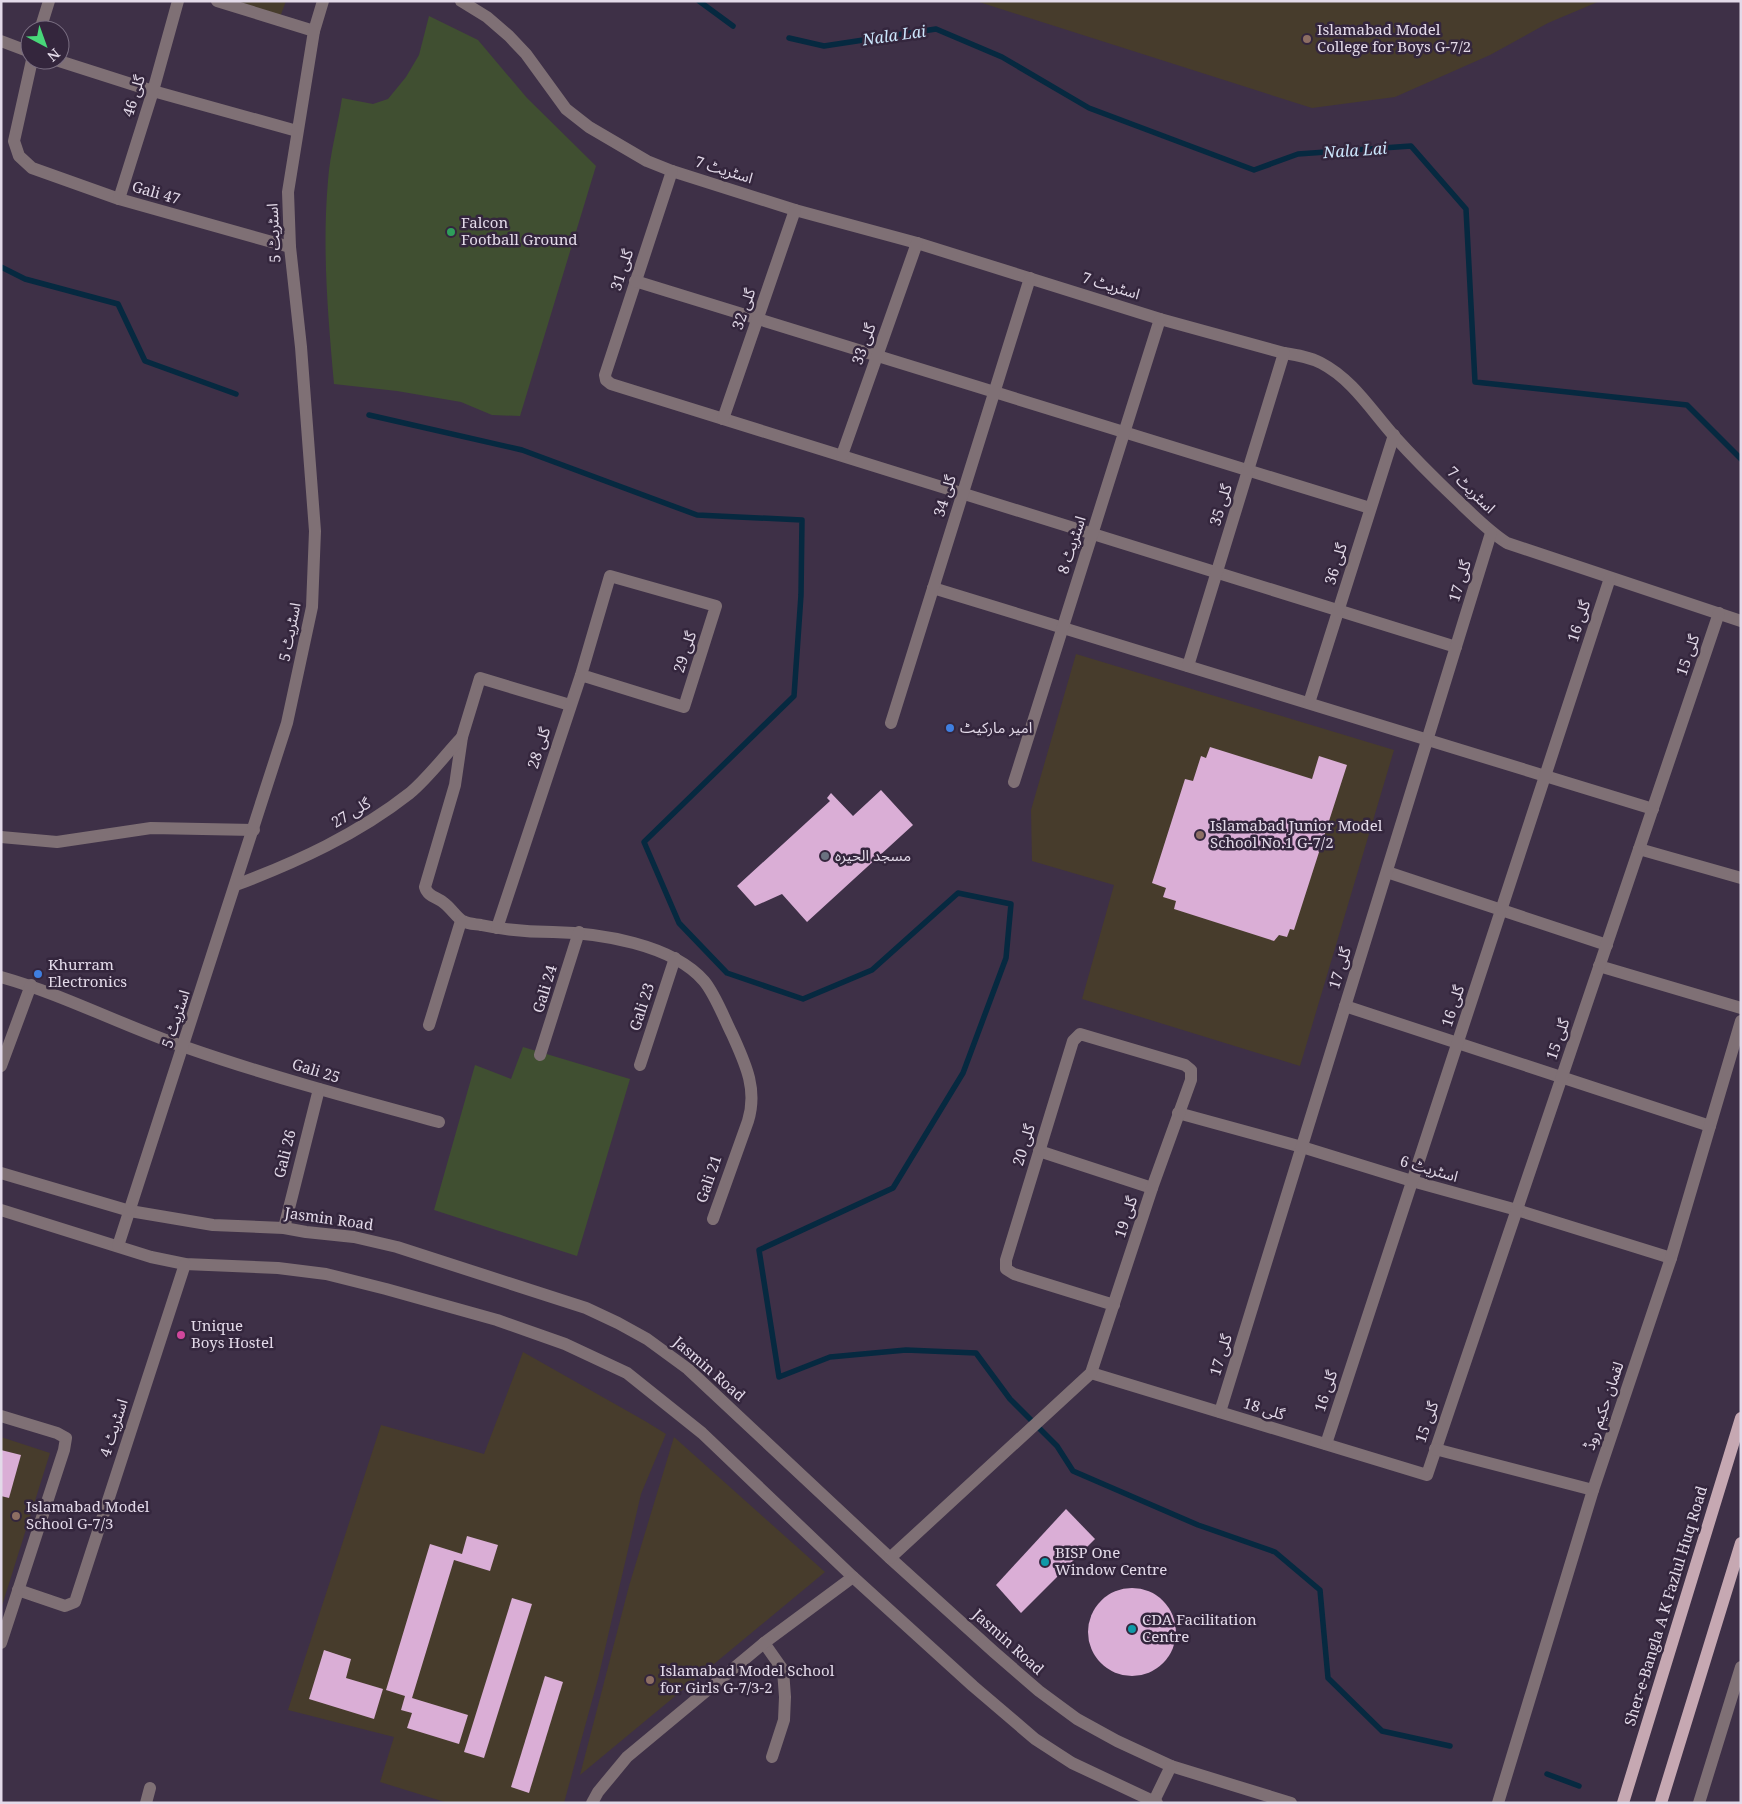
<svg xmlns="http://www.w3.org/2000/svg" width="1742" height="1804" font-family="'Noto Serif','Noto Sans Arabic',serif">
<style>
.education{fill:#473c2c}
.green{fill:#404f31}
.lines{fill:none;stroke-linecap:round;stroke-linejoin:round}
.stream{stroke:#062940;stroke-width:5.5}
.building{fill:#daaed6}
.minor{stroke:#7f7075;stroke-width:12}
.major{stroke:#c6a8b2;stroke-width:12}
.education-dot{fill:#8d6e63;stroke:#34263d;stroke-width:2}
.leisure-dot{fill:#2e9e5b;stroke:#34263d;stroke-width:2}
.shop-dot{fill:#3f7fe0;stroke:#34263d;stroke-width:2}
.worship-dot{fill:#6b7280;stroke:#34263d;stroke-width:2}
.hotel-dot{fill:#d1479c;stroke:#34263d;stroke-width:2}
.culture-dot{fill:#0f9aa8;stroke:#34263d;stroke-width:2}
.labels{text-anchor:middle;stroke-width:5;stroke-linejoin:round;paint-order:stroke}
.poi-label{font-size:15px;fill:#e3dae9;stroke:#34263d;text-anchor:start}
.street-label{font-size:15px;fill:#e3dae9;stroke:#34263d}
.water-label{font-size:16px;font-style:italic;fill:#cce7fd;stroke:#34263d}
</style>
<rect width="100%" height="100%" fill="#3e3047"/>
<g class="education">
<polygon points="231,1 286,1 280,17"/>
<polygon points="976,1 1600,1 1548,23 1490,55 1395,97 1312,108"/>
<polygon points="1076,654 1394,750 1300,1066 1082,999 1114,885 1032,861 1031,810"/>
<polygon points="523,1352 645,1421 666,1434 641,1494 598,1679 564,1803 448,1803 380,1782 394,1737 288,1710 381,1425 484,1454"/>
<polygon points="1,1437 50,1453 1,1609"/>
<polygon points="674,1437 825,1572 580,1775 629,1586"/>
</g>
<g class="green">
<path d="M429 16 478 40 527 98 596 166 520 416 492 415 461 402 397 391 334 384C328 316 322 249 328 181 330 153 338 125 342 98L373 104 388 99 406 77 419 55Z"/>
<polygon points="523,1047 630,1079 577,1256 434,1210 475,1065 511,1079"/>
</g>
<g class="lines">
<g class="stream">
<polyline points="699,1 733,26"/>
<polyline points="789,38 824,46 936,29 1002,57 1089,108 1254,170 1298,154 1411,146 1466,209 1475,382 1687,405 1741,459"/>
<polyline points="1,267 25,279 118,304 145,361 236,394"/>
<polyline points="369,415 522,450 697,515 802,520 801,595 794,696 644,842 679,923 727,973 803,999 872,970 958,893 1011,904 1006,958 963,1073 893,1188 759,1250 779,1377 830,1357 906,1350 976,1353 1010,1399 1057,1446 1073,1471 1198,1525 1275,1552 1320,1590 1328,1678 1382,1731 1450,1746"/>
<polyline points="1547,1774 1579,1786"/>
</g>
</g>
<g class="building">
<polygon points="1210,747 1312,779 1319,756 1347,765 1294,930 1290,929 1287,937 1279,935 1274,941 1174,909 1176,901 1163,897 1166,888 1152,883 1185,779 1193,781 1201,756 1206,758"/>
<polygon points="881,790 913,825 807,922 782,894 755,906 737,886 830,801 827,798 831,793 853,816"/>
<polygon points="1,1450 21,1455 9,1498 1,1496"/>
<polygon points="1066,1509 1095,1539 1021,1613 996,1585"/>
<polygon points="467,1536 498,1545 490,1571 454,1560 412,1698 468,1715 459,1744 407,1728 412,1713 401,1710 405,1696 386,1690 430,1544 462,1554"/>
<circle cx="1132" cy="1632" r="44"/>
<polygon points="512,1598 532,1604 484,1758 464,1752"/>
<polygon points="324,1650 351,1659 346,1678 383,1689 374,1719 309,1699"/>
<polygon points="545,1676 563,1682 529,1793 511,1787"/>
</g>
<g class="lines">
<g class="minor">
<polyline points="217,1 314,31"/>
<path d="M461 1 487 17 509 36 526 54 566 109 589 127 647 161 672 171 795 210 917 243 1160 319 1284 353C1297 355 1310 357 1321 363 1352 379 1371 410 1394 436 1413 457 1434 478 1455 498 1472 514 1488 531 1507 543L1741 621"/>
<polyline points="40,30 49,1"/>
<polyline points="1,41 30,52"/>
<polyline points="32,60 14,141 19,156 32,168 119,199 290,247"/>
<polyline points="56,60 153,91 297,131"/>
<polyline points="672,171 605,375 606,380 611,384 1456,647"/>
<polyline points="119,199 153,91 178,1"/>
<polyline points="635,281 1370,508"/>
<polyline points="723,419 795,210"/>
<polyline points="842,455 917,243"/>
<polyline points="933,588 1653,809"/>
<polyline points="1188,666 1284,353"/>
<polyline points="1309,703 1394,435"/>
<path d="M570 705 480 678 462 737 455 785 425 887C428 897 437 897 444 903 450 907 458 919 463 921 468 924 475 924 481 925 505 930 528 932 553 932 599 933 672 944 704 981 715 994 724 1018 732 1034 745 1063 758 1089 748 1121L713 1219"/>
<polyline points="891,723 1030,278"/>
<polyline points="1014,782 1160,319"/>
<polyline points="1,837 57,842 151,828 254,830"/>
<polyline points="1639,849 1741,878"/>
<polyline points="1387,872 1607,945"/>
<path d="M236 885C297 862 358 834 410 793 429 777 445 755 462 737"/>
<polyline points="497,928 581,675 610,576 716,606 684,707 581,675"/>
<polyline points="1599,966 1741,1008"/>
<path d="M1 977C65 995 123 1026 185 1047 268 1076 354 1099 439 1122"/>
<polyline points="1345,1006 1710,1126"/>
<polyline points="429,1025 461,921"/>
<polyline points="540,1055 579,932"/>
<polyline points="640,1065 675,958"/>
<polyline points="1,1066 31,985"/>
<polyline points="1178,1113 1302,1147 1412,1181 1517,1210 1671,1258"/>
<polyline points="1039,1151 1152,1188"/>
<polyline points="1,1173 130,1211 213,1225 284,1228 306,1232 354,1237 397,1247 586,1308 618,1323 647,1339 688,1369 890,1558 994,1652 1039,1691 1077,1719 1117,1741 1171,1766 1291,1803"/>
<polyline points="1,1210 151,1257 185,1264 278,1268 326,1274 386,1289 497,1320 565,1344 627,1373 702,1433 853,1577 973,1686 1035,1739 1072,1763 1157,1803"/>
<polyline points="284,1228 319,1089"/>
<polyline points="118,1246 287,723 312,607 315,531 301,347 290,247 288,192 314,31 323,1"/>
<polyline points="1091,1373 1427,1475 1719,613"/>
<polyline points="1220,1412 1491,533"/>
<polyline points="1,1416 57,1433 66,1438 64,1450 1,1643"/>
<polyline points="1326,1444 1610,578"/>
<polyline points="1435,1449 1593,1490"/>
<polyline points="890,1558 1091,1373 1152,1188 1191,1080 1191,1070 1185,1065 1080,1034 1073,1041 1006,1260 1006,1269 1014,1274 1114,1305"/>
<polyline points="18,1590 65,1606 75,1602 185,1264"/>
<polyline points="764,1643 783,1670 785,1697 784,1720 772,1757"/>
<polyline points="1154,1801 1171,1766"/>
<polyline points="146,1803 150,1788"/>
<polyline points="592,1803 598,1792 627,1757 764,1643 853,1577"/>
<polyline points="1498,1803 1593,1490 1671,1258 1741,1021"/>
<polyline points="1699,1803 1741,1667"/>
</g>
<g class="major">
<polyline points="1623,1803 1741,1418"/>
<polyline points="1661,1803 1741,1543"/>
</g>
</g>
<g class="education-dot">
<circle cx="1307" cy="39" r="5"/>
<circle cx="1200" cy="835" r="5"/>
<circle cx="16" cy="1516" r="5"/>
<circle cx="650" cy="1680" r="5"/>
</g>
<circle class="leisure-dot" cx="451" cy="232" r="5"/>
<g class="shop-dot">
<circle cx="950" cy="728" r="5"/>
<circle cx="38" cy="974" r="5"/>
</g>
<circle class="worship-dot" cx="825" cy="856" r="5"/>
<circle class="hotel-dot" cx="181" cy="1335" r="5"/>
<g class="culture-dot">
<circle cx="1045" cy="1562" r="5"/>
<circle cx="1132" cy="1629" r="5"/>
</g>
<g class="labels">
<g class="poi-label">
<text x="1317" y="35">Islamabad Model<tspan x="1317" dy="17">College for Boys G-7/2</tspan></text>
<text x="461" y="228">Falcon<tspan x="461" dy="17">Football Ground</tspan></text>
<text x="960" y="733">امیر مارکیٹ</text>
<text x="1210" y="831">Islamabad Junior Model<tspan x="1210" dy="17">School No.1 G-7/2</tspan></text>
<text x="835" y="861">مسجد الحیرہ</text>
<text x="48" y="970">Khurram<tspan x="48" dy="17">Electronics</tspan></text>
<text x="191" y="1331">Unique<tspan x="191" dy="17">Boys Hostel</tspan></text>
<text x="26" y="1512">Islamabad Model<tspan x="26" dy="17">School G-7/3</tspan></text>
<text x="1055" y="1558">BISP One<tspan x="1055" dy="17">Window Centre</tspan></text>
<text x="1142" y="1625">CDA Facilitation<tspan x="1142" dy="17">Centre</tspan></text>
<text x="660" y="1676">Islamabad Model School<tspan x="660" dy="17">for Girls G-7/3-2</tspan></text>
</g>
<g class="street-label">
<text transform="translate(134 96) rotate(-73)" y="5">گلی 46</text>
<text transform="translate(724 170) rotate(17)" y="5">اسٹریٹ 7</text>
<text transform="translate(156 193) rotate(16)" y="5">Gali 47</text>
<text transform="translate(274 233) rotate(-93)" y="5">اسٹریٹ 5</text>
<text transform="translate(622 270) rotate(-72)" y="5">گلی 31</text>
<text transform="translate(1111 286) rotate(17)" y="5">اسٹریٹ 7</text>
<text transform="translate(744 309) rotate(-71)" y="5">گلی 32</text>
<text transform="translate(864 344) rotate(-70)" y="5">گلی 33</text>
<text transform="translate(1471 490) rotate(44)" y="5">اسٹریٹ 7</text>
<text transform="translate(945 496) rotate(-73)" y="5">گلی 34</text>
<text transform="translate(1221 505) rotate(-73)" y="5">گلی 35</text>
<text transform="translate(1072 545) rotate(-72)" y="5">اسٹریٹ 8</text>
<text transform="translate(1336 564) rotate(-73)" y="5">گلی 36</text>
<text transform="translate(1460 581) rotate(-73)" y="5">گلی 17</text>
<text transform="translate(1579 621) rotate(-72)" y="5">گلی 16</text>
<text transform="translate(290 632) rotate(-79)" y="5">اسٹریٹ 5</text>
<text transform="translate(685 652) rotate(-72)" y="5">گلی 29</text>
<text transform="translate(1688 655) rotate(-71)" y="5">گلی 15</text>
<text transform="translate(539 748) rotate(-72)" y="5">گلی 28</text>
<text transform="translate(351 813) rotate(-31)" y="5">گلی 27</text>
<text transform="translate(1340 968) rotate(-73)" y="5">گلی 17</text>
<text transform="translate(545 989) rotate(-73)" y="5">Gali 24</text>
<text transform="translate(1453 1006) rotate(-72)" y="5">گلی 16</text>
<text transform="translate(642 1007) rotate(-72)" y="5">Gali 23</text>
<text transform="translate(176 1019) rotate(-72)" y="5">اسٹریٹ 5</text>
<text transform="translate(1558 1039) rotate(-71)" y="5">گلی 15</text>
<text transform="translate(316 1071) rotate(17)" y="5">Gali 25</text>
<text transform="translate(1024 1145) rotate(-73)" y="5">گلی 20</text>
<text transform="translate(285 1154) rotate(-76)" y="5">Gali 26</text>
<text transform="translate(1429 1169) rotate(16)" y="5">اسٹریٹ 6</text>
<text transform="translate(709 1179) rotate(-71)" y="5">Gali 21</text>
<text transform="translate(1126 1217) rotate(-72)" y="5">گلی 19</text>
<text transform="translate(329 1219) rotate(8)" y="5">Jasmin Road</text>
<text transform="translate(1221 1355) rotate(-73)" y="5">گلی 17</text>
<text transform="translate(709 1369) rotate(41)" y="5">Jasmin Road</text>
<text transform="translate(1326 1391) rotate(-72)" y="5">گلی 16</text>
<text transform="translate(1604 1406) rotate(-71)" y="5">لقمان حکیم روڈ</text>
<text transform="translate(1264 1409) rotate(17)" y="5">گلی 18</text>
<text transform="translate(1427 1422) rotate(-71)" y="5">گلی 15</text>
<text transform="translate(114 1428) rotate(-72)" y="5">اسٹریٹ 4</text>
<text transform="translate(1666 1606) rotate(-73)" y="5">Sher-e-Bangla A K Fazlul Huq Road</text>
<text transform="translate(1008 1642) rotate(42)" y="5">Jasmin Road</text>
</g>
<g class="water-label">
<text transform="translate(894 35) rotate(-8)" y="6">Nala Lai</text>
<text transform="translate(1355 150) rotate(-4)" y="6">Nala Lai</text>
</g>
</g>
<rect width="1742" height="1804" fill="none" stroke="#e3dae9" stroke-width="5"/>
<g transform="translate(45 45) rotate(139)"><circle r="24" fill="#34263d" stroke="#7a6e82"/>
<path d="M0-4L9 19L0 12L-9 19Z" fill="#48d779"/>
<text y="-8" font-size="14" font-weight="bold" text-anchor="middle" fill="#e3dae9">N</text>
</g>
</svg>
